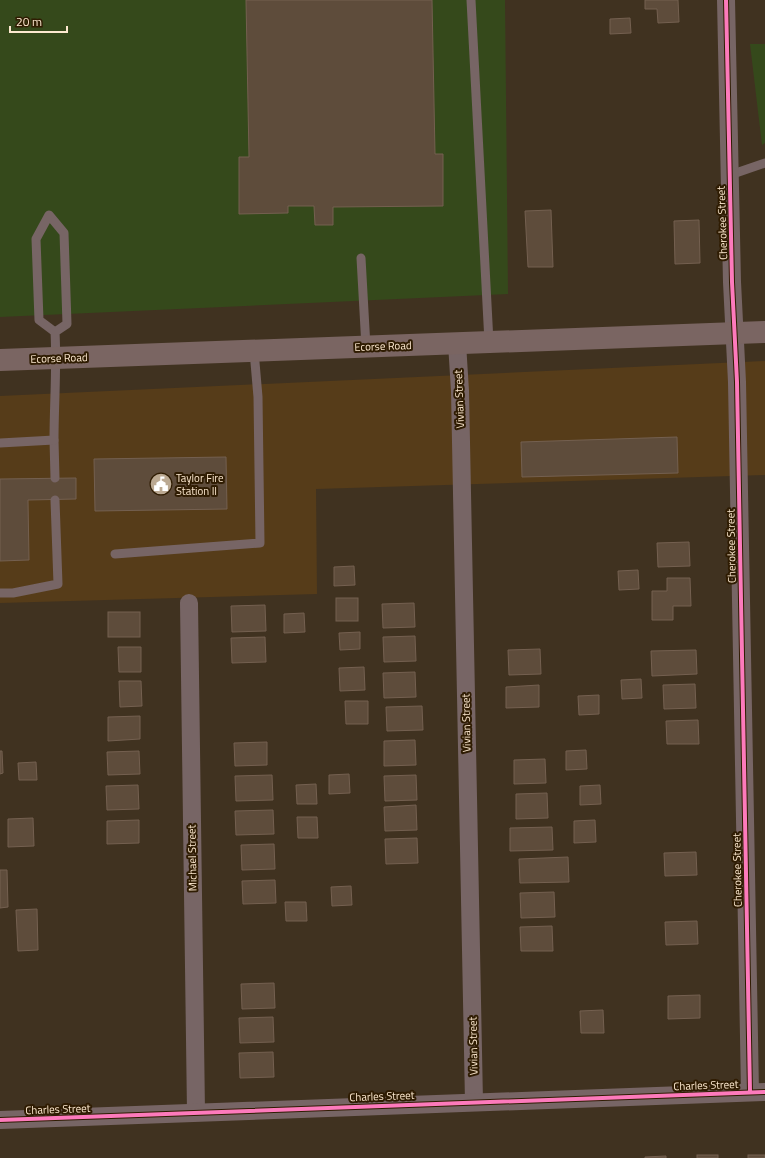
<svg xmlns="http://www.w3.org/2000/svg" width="765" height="1158" font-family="'Titillium Web',sans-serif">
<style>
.built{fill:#563c19}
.green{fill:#35491b}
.building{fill:#5e4c3b;stroke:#746050}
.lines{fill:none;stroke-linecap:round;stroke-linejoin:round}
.lane{stroke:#776565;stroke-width:9}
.street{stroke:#776565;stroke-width:18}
.secondary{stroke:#7a6562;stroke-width:22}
.cycleway-casing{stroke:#2f1c02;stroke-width:6}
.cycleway{stroke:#fd7abc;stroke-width:4}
.labels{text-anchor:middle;stroke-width:4;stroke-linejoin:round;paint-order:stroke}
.street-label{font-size:11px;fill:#fde9d0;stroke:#2f1c02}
.poi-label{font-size:11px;fill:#fde9d0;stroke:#2f1c02;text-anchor:start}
</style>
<rect width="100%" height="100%" fill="#403220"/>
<polygon class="built" points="765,361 765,475 316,489 317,594 0,603 0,396"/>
<g class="green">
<polygon points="0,0 505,0 508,294 0,317"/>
<polygon points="750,44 765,44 765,143 762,145"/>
</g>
<g class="building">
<polygon points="246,0 432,0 435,154 443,154 443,206 333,207 333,225 315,225 314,206 288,206 288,213 239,214 239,157 249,157"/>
<polygon points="645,0 678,0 679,22 658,23 657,9 645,9"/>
<polygon points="630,18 631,33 610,34 610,19"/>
<polygon points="551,210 553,267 528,267 525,211"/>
<polygon points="699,220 700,263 675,264 674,221"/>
<polygon points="677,437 678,473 522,477 521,442"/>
<polygon points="226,457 227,509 95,511 94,459"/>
<polygon points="76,478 76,499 28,500 29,560 0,561 0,479"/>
<polygon points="689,542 690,566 658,567 657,543"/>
<polygon points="354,566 355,585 334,586 334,567"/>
<polygon points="638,570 639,589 619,590 618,571"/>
<polygon points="667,578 690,578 691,606 673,606 673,620 652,620 652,591 667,591"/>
<rect x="336" y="598" width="22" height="23"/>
<polygon points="414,603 415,627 383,628 382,604"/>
<polygon points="265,605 266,631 232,632 231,606"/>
<rect x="108" y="612" width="32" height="25"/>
<polygon points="304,613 305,632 284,633 284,614"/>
<polygon points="360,632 360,649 340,650 339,633"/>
<polygon points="415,636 416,661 384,662 383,637"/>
<polygon points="265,637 266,662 232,663 231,638"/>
<polygon points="118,647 141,647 141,672 119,672"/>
<polygon points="540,649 541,674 509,675 508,650"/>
<polygon points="696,650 697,674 652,676 651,651"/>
<polygon points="364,667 365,690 340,691 339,668"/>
<polygon points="415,672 416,697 384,698 383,673"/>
<polygon points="641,679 642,698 622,699 621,680"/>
<polygon points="119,681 141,681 142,706 120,707"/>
<polygon points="695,684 696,708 664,709 663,685"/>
<polygon points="539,685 539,707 506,708 506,687"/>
<polygon points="599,695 599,714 579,715 578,696"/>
<polygon points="345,701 368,701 368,724 346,724"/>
<polygon points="422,706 423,730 387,731 386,707"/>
<polygon points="140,716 140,739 108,741 108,717"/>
<polygon points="698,720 699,744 667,744 666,721"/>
<polygon points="415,740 416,765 384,766 384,741"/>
<polygon points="267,742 267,765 235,766 234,743"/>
<polygon points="586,750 587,769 566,770 566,751"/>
<polygon points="0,751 2,751 3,773 0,774"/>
<polygon points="139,751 140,774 108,775 107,752"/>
<polygon points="545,759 546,783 514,784 514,760"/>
<polygon points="36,762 37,780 19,780 18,763"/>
<polygon points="349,774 350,793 329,794 329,775"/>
<polygon points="272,775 273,800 236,801 235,776"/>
<polygon points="416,775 417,800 385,801 384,776"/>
<polygon points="316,784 317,804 297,804 296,785"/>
<polygon points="138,785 139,809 107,810 106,786"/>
<polygon points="600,785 601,804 580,805 580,786"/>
<polygon points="547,793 548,818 516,819 516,794"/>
<polygon points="416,805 417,830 385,831 384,807"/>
<polygon points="273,810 274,834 236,835 235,811"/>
<polygon points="297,817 317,817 318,838 298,838"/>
<polygon points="33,818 34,846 8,847 8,819"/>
<polygon points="139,820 139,843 107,844 107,821"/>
<polygon points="595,820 596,842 574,843 574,821"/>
<polygon points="552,827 553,850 510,851 510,828"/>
<polygon points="417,838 418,863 386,864 385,839"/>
<polygon points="274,844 275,869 242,870 241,845"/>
<polygon points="696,852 697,875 665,876 664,853"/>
<polygon points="568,857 569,882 520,883 519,859"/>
<polygon points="0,870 7,870 8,907 0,908"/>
<polygon points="275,880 276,903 243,904 242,881"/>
<polygon points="351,886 352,905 332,906 331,887"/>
<polygon points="554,892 555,917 521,918 520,893"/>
<polygon points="285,902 306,902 307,921 286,921"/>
<polygon points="37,909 38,950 18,951 16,910"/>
<polygon points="697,921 698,944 666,945 665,922"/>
<polygon points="552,926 553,951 521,951 520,927"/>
<polygon points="274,983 275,1008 242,1009 241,984"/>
<polygon points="700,995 700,1018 668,1019 668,996"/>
<polygon points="603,1010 604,1033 581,1033 580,1011"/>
<polygon points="273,1017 274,1042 240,1043 239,1018"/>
<polygon points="273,1052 274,1077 240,1078 239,1053"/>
<rect x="697" y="1155" width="21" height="3"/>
<rect x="748" y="1155" width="17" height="3"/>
<polygon points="666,1156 666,1158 645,1158 645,1157"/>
</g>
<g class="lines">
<g class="lane">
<polyline points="471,0 489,342"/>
<polyline points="730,175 765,163"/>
<polyline points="361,258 366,347"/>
<polyline points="54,440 55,478"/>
<path d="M0 443 54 440C54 404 57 368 55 332L39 320 36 239 49 215 64 233 67 324 55 332"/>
<polyline points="115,554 260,543 258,397 254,351"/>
<polyline points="0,593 13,593 58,584 55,500"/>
</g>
<g class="street">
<polyline points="726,0 732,282 737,382 750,1092"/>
<polyline points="457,343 460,391 474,1102"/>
<polyline points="189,603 196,1112"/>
<polyline points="0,1120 765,1092"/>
</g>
<polyline class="secondary" points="0,360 765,332"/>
<g class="cycleway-casing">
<g id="cycleway">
<polyline points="726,0 732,282 737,382 750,1092"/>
<polyline points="0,1120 765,1092"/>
</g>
</g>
<use href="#cycleway" class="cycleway"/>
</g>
<defs>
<g id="civic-disc" transform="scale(1.15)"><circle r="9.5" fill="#bba992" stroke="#2f1c02"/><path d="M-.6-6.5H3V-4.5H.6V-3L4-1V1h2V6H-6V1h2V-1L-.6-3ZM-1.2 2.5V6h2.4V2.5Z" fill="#fff"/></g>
</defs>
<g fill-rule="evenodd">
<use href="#civic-disc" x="161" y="484"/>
</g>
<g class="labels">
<g class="street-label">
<text transform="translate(722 223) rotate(-92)" y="4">Cherokee Street</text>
<text transform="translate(383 346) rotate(-2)" y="4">Ecorse Road</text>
<text transform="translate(59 358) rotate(-2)" y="4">Ecorse Road</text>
<text transform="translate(459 399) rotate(-92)" y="4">Vivian Street</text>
<text transform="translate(731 546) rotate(-91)" y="4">Cherokee Street</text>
<text transform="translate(466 723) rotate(-91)" y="4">Vivian Street</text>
<text transform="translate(192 858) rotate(-91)" y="4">Michael Street</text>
<text transform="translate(737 870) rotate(-91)" y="4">Cherokee Street</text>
<text transform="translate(473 1046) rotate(-91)" y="4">Vivian Street</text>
<text transform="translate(706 1085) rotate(-2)" y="4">Charles Street</text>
<text transform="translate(382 1096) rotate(-2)" y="4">Charles Street</text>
<text transform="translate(58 1109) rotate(-2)" y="4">Charles Street</text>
</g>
<g class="poi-label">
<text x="176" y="482">Taylor Fire<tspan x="176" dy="13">Station II</tspan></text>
</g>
</g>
<path d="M10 26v6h57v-6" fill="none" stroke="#fde9d0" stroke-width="2"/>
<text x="16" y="26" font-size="12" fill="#fde9d0" stroke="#2f1c02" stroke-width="3" paint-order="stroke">20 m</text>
</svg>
